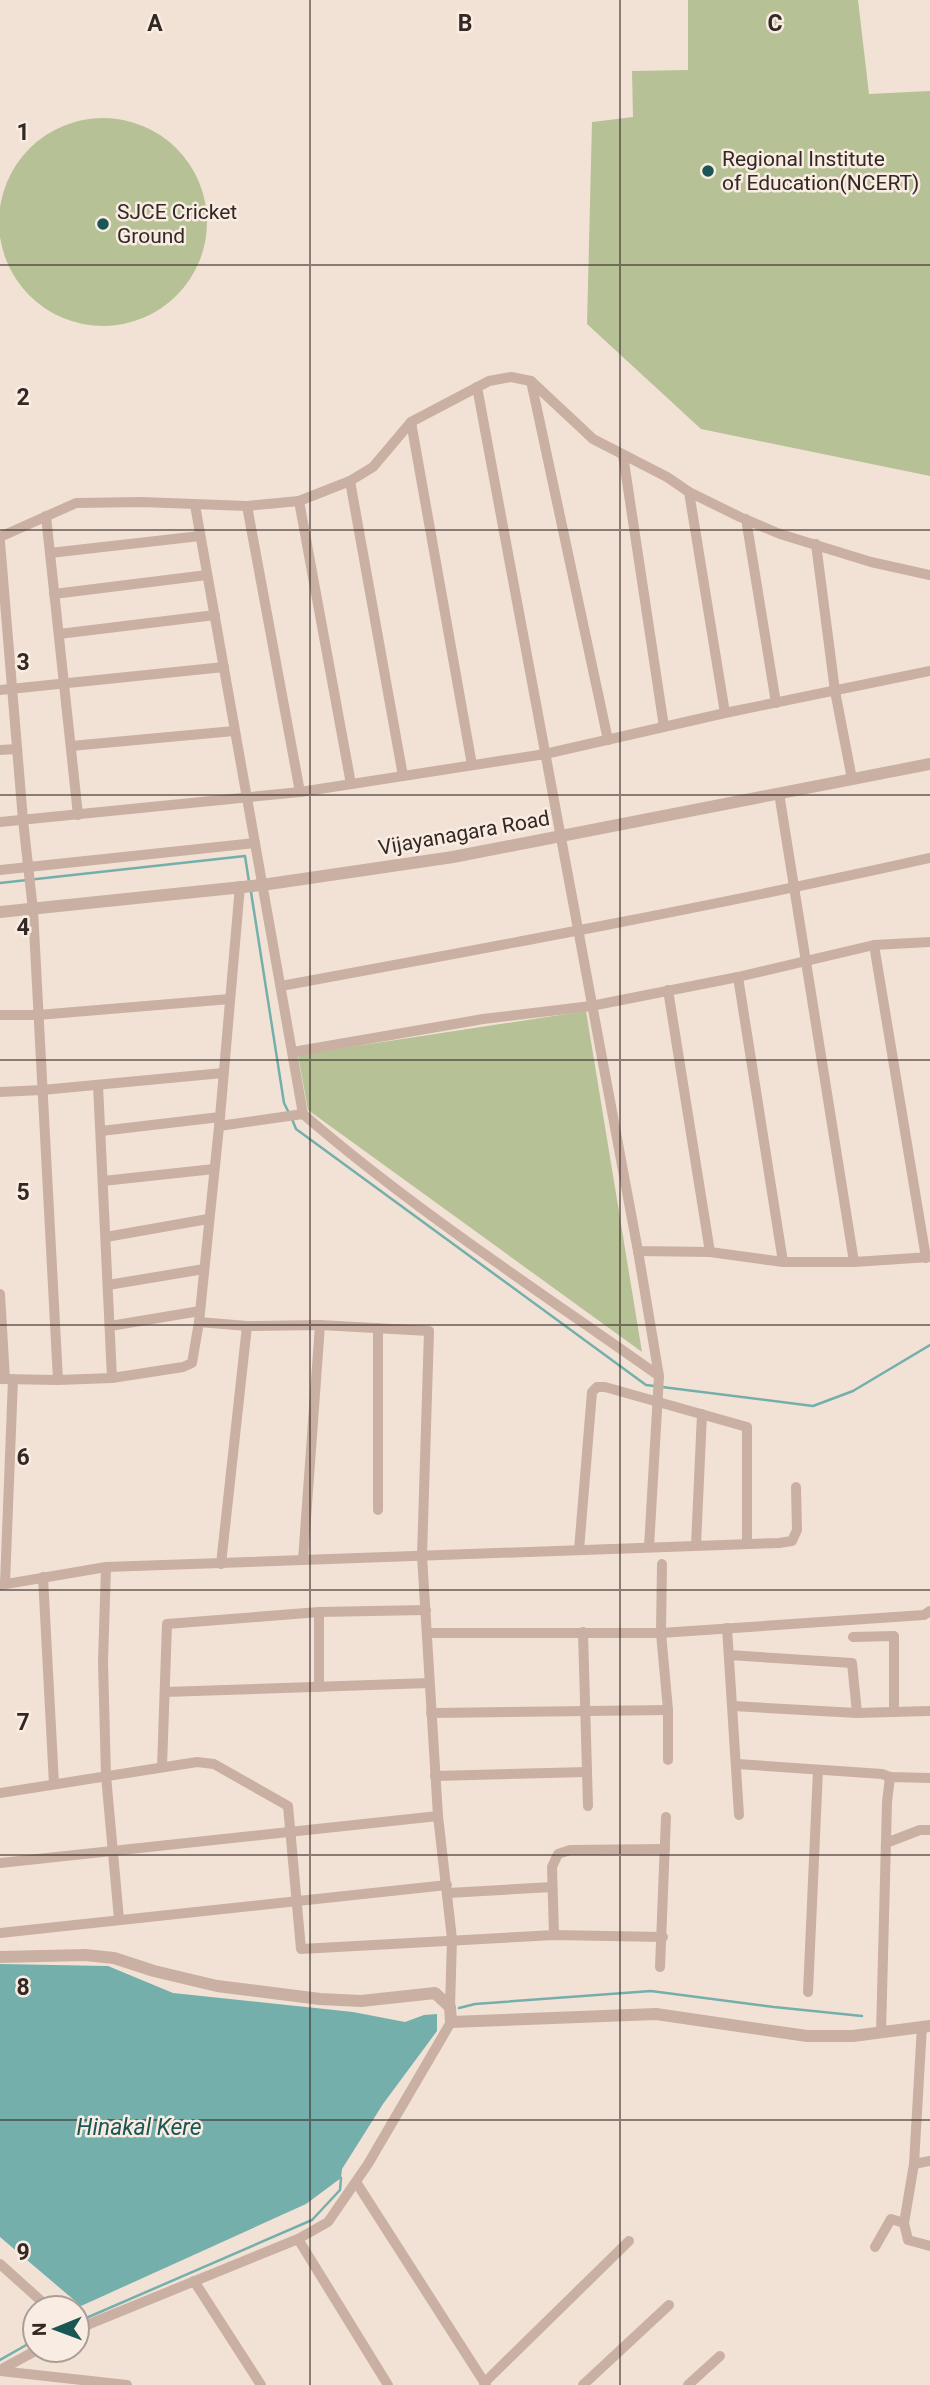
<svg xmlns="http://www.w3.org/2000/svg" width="930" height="2385" font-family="Roboto,sans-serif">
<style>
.green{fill:#b7c196}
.water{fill:#74afac}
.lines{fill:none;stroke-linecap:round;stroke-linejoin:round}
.stream{stroke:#74afac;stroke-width:2.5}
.minor{stroke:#cab0a2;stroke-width:10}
.tertiary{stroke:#cab0a2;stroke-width:12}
.grid{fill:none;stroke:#342825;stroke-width:2;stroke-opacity:0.55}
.poi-dot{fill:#195654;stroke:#f9ece2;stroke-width:2.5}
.labels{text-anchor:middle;stroke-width:5;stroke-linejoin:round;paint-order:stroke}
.poi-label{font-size:21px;fill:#342825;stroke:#f9ece2;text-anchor:start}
.street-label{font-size:21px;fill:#342825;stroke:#f9ece2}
.water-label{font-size:23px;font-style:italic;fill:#195654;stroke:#f9ece2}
.grid-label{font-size:23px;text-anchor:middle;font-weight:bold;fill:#342825;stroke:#f9ece2;stroke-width:5;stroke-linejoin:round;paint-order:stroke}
</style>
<rect width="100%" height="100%" fill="#f2e2d6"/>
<g class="green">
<polygon points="688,0 858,0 869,94 930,91 930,476 701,429 587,324 592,122 633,117 632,71 688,70"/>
<circle cx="103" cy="222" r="104"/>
<polygon points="586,1011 642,1352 308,1110 298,1055"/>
</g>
<polygon class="water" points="0,1964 108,1966 173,1993 353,2012 405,2022 424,2015 437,2014 437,2031 383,2104 342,2169 341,2178 306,2204 81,2306 0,2237"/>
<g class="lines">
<g class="stream">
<polyline points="0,883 245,856 249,882"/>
<polyline points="251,892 284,1103 289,1113"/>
<polyline points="292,1119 296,1129 646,1385 813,1406 853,1391 930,1345"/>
<polyline points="459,2008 475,2004 651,1991 774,2007 862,2016"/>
<polyline points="77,2322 312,2220 340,2190 341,2178"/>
<polyline points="0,2360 35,2340"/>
</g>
<g class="minor">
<polyline points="531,381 608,740"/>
<polyline points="477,387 638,1251 710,1252 783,1262 854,1262 930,1257"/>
<polyline points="411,422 472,765"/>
<polyline points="623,455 664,727"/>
<polyline points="350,481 403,776"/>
<polyline points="689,492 725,713"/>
<polyline points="299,501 351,784"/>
<path d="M195 505 303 1114C414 1210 539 1291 659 1376"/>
<polyline points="247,506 300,792"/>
<polyline points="46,516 78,815"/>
<polyline points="746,519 776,703"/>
<polyline points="0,537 76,503 141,502 247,506 299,501 350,481 373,467 411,422 489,381 511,377 531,381 593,439 667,477 689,492 740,517 780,534 871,562 930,575"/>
<polyline points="0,542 23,820 33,910 58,1380"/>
<polyline points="816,544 835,691 852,779"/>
<polyline points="50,553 200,536"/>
<polyline points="54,594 207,575"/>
<polyline points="59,634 215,615"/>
<polyline points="0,690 224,667"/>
<polyline points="71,746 234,731"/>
<polyline points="0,750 17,749"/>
<polyline points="779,793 854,1262"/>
<polyline points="0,822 300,792 545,754 725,713 930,671"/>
<polyline points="0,870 255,843"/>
<polyline points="874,945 926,1258"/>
<polyline points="738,977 783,1262"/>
<path d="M281 986C498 946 715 906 930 858"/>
<polyline points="668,990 710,1252"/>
<polyline points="0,1015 38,1015 230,999"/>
<polyline points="293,1052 483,1019 591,1006 738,977 874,945 930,942"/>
<polyline points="98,1085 112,1378"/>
<polyline points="0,1092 42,1090 223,1073"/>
<polyline points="219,1126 303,1114"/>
<polyline points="101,1131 220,1117"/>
<polyline points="103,1181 214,1169"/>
<polyline points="106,1237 208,1219"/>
<polyline points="638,1251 659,1376 649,1547"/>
<polyline points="108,1285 204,1269"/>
<polyline points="0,1294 5,1379"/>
<polyline points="199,1322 247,1326 320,1325 429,1331 422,1556 438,1816 452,1939 450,2007"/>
<polyline points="110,1326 200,1311"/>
<polyline points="0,1379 58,1380 112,1378 183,1367 192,1363 199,1322 220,1117 240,886"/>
<polyline points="378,1510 378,1328"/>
<polyline points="696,1545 702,1414"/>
<polyline points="579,1550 592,1392 597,1387 605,1387 747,1427 747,1543"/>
<polyline points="303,1560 320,1325"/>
<polyline points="221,1564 247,1326"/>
<polyline points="662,1564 661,1633 668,1710 668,1760"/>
<polyline points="106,1567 103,1662 106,1776 119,1919"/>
<polyline points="43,1577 54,1784"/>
<polyline points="5,1584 13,1379"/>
<polyline points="0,1585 106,1567 779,1543 792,1541 797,1530 796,1487"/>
<polyline points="727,1628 739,1815"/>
<polyline points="583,1632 588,1806"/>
<polyline points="428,1633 661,1633 924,1615 930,1611"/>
<polyline points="853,1637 894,1636 894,1712"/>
<polyline points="729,1655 852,1663 857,1713"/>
<polyline points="319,1687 319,1612"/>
<polyline points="165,1692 429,1683"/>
<polyline points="733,1706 857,1713 930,1711"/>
<polyline points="431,1713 668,1710"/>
<polyline points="737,1764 882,1774 890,1777"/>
<polyline points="162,1767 167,1624 319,1612 426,1610"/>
<polyline points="435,1776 587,1772"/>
<polyline points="0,1793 197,1762 214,1764 288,1806 301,1949 554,1935 663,1937"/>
<polyline points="886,1843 920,1830 930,1830"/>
<polyline points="0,1863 438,1816"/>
<polyline points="448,1893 552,1887"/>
<polyline points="0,1933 447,1885"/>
<polyline points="554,1935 552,1867 558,1854 570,1850 665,1849"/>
<polyline points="660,1967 666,1817"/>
<polyline points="808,1992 818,1770"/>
<polyline points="881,2033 887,1802 890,1777 930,1778"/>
<polyline points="914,2164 930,2161"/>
<polyline points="356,2182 486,2385"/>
<polyline points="904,2223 908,2240 930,2246"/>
<polyline points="298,2239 328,2222 368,2164 451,2022"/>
<polyline points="875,2247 891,2219 904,2223 914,2164 922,2026"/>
<polyline points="0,2264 49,2308"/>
<polyline points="194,2281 261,2385"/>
<polyline points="77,2329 298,2239 388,2385"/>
<polyline points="0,2370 37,2350"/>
<polyline points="0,2371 127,2385"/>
<polyline points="484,2383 629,2241"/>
<polyline points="583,2385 669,2305"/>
<polyline points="688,2385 720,2356"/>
</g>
<g class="tertiary">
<polyline points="0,912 262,885 453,857 930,764"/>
<polyline points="0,1957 85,1955 114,1958 154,1971 217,1986 320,1999 361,2001 435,1993 450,2007 451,2022 656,2014 807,2036 853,2036 930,2026"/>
</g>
</g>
<path class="grid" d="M310 0V2385M620 0V2385M0 265H930M0 530H930M0 795H930M0 1060H930M0 1325H930M0 1590H930M0 1855H930M0 2120H930"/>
<g class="poi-dot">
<circle cx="708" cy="171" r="7"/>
<circle cx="103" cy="224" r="7"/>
</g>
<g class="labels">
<g class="poi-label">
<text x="722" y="166">Regional Institute<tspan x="722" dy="24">of Education(NCERT)</tspan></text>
<text x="117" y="219">SJCE Cricket<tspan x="117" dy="24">Ground</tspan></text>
</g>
<g class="street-label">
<text transform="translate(464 833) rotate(-10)" y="7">Vijayanagara Road</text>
</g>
<g class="water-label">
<text x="139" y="2135">Hinakal Kere</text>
</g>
</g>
<g class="grid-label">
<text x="155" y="31">A</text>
<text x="465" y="31">B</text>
<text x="775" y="31">C</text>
<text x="23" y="140">1</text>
<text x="23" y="405">2</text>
<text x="23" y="670">3</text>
<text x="23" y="935">4</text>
<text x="23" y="1200">5</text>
<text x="23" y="1465">6</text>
<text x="23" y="1730">7</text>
<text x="23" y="1995">8</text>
<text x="23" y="2260">9</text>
</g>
<g transform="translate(56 2329) rotate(269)"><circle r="33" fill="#f9ece2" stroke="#aa9e96" stroke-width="2"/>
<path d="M0-5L12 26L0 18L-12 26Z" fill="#195654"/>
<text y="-10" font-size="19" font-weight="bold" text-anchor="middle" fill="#342825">N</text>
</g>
</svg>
